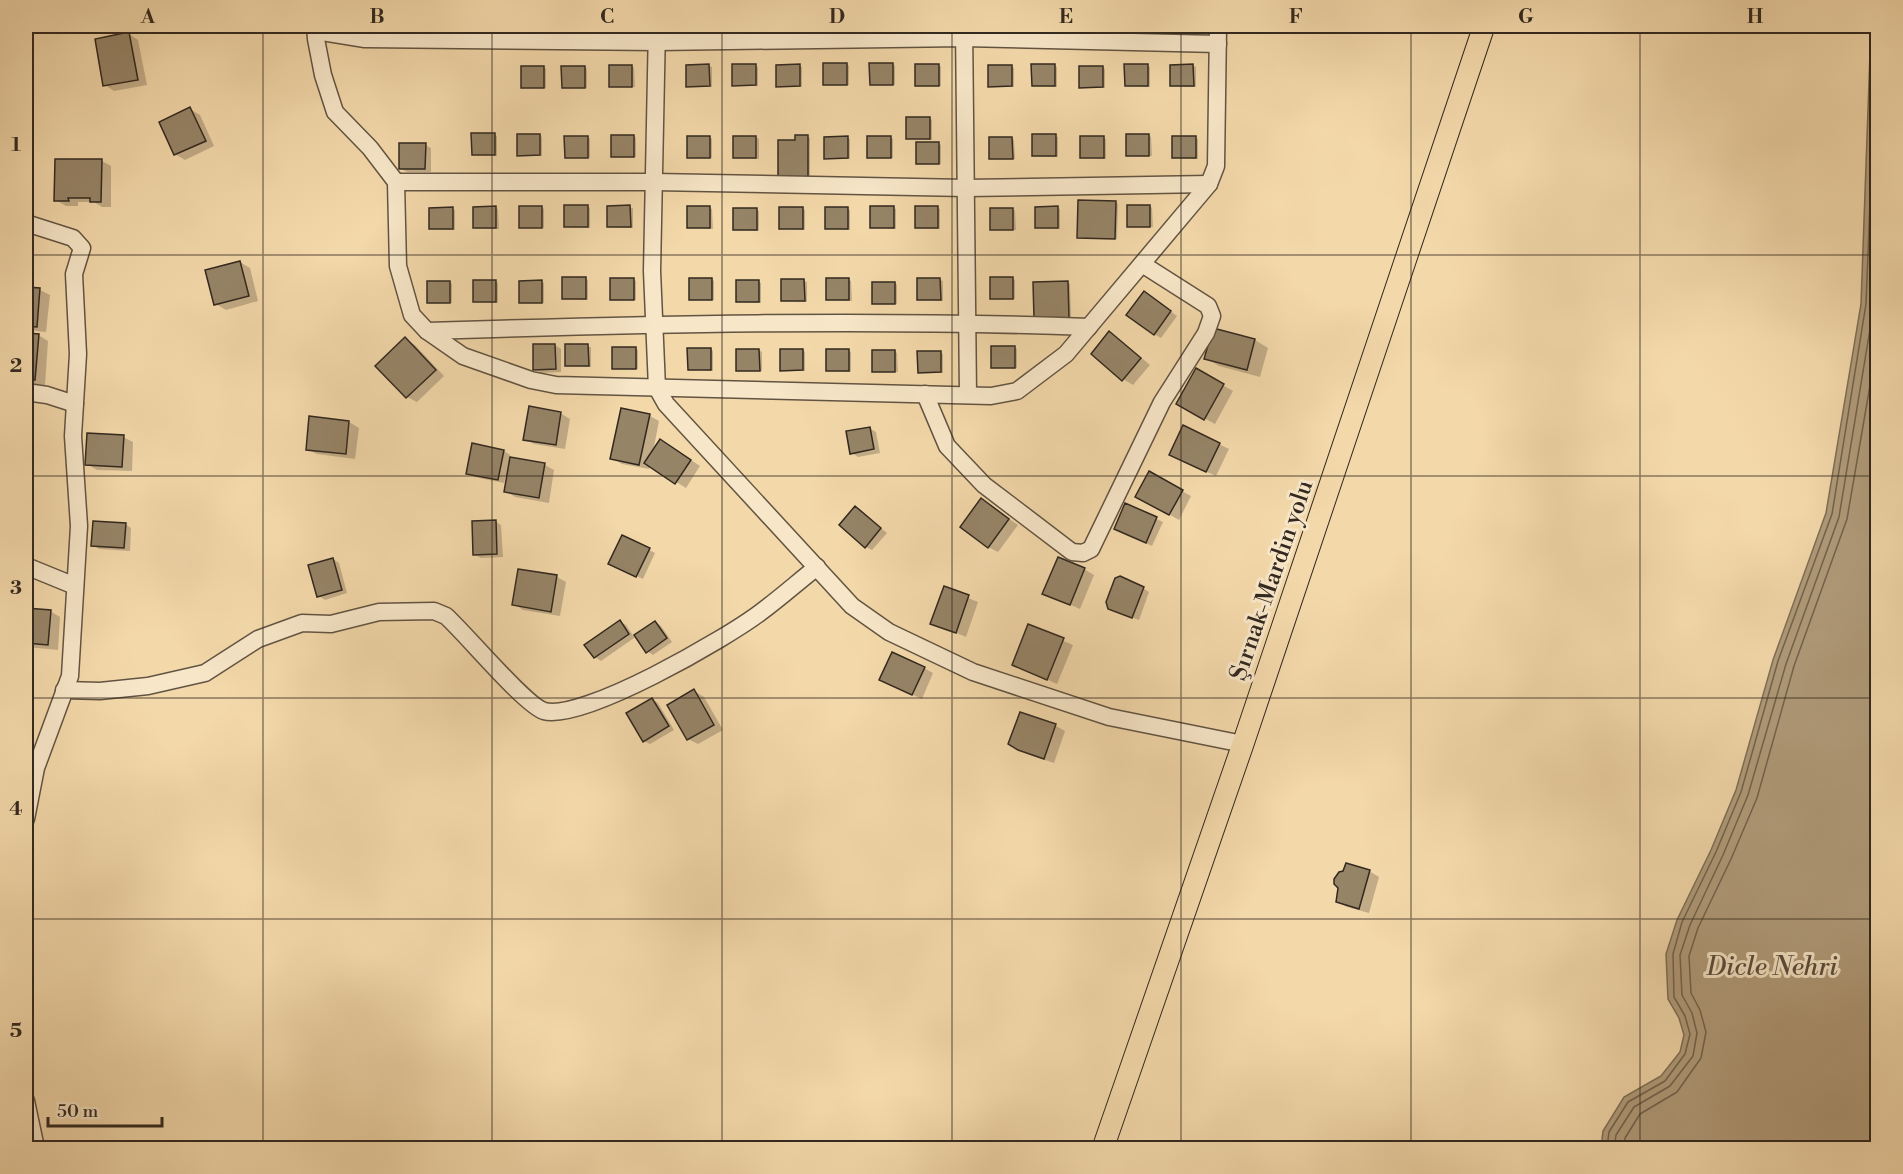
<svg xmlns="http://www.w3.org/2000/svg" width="1903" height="1174" font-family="'Libre Bodoni',serif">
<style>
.water{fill:#b19c7b;stroke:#7e6e56;stroke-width:1.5}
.shadow{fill:#0003}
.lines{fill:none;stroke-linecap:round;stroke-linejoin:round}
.shore{stroke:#72624d;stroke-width:1.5}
.building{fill:#968467;stroke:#32281f;stroke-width:1.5}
.minor-casing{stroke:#625442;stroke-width:19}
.major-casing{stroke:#32281f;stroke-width:23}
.minor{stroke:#f7e6c8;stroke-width:16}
.major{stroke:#f3d8aa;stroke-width:21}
.grid{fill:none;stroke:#32281f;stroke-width:1.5;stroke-opacity:0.55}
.labels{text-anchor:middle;stroke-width:6;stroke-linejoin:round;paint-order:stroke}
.street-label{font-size:24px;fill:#32281f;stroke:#f7e6c8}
.water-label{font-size:26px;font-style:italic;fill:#584b3b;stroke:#f7e6c8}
.neatline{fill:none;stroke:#32281f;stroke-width:2}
.grid-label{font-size:20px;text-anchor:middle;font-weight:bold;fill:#32281f}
</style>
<rect width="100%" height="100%" fill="#f3d8aa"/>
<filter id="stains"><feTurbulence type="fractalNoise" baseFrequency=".00333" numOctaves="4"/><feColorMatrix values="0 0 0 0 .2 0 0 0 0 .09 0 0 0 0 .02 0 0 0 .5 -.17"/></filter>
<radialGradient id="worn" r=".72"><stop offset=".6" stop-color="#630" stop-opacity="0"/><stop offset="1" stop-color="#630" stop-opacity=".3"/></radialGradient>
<polygon class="water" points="1871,26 1878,26 1877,1148 1601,1148 1603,1131 1624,1097 1661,1076 1680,1052 1684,1035 1679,1018 1668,999 1666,954 1677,920 1711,850 1736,790 1773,660 1826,513 1861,304"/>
<g class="shadow">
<polygon points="129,34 138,40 147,85 114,91 105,85"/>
<polygon points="847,64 849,66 849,85 825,84"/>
<polygon points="893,64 895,66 895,85 871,84"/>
<polygon points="755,65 758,67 758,86 734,85"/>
<polygon points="938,65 941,67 941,86 917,85"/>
<polygon points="632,66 634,68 635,87 610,86"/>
<polygon points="709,66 712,67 712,87 687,86"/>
<polygon points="799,66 802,67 802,87 778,86"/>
<polygon points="1011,66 1014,68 1014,87 990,86"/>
<polygon points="1055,66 1057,67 1057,87 1033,85"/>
<polygon points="1148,66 1150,67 1150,87 1126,85"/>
<polygon points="1193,66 1196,67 1196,87 1172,86"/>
<polygon points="544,67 546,69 546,88 522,87"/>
<polygon points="585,67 587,69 587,88 563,87"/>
<polygon points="1102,67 1105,69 1105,88 1081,87"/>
<polygon points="190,109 200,115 214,146 185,160 175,154"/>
<polygon points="929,118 932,120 932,140 908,138"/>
<polygon points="494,135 497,136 497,156 473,154"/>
<polygon points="540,135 542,137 542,156 518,155"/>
<polygon points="1149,135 1151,137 1152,156 1127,155"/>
<polygon points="634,136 636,138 636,157 612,156"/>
<polygon points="1055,136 1058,137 1058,157 1034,156"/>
<polygon points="588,137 590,139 590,158 566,157"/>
<polygon points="710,137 712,139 712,158 688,157"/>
<polygon points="756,137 759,139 759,159 735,157"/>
<polygon points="807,137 810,138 810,179 782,179 797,142"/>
<polygon points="890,137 893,139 893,158 869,157"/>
<polygon points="847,138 850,139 850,159 826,158"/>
<polygon points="1012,138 1014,140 1015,159 990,158"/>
<polygon points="1103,138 1106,139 1106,159 1082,157"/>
<polygon points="1195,138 1198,139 1198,159 1174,157"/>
<polygon points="939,143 941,145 941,164 917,163"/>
<polygon points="425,145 431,148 431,172 407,172 400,168"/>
<polygon points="102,161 111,166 111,207 102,207 94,202 78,202 78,206 66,206 56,200"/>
<polygon points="1115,202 1118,204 1117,239 1078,237"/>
<polygon points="587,206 590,208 590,228 566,226"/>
<polygon points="1150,206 1152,208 1153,227 1129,226"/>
<polygon points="542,207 544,209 544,228 520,227"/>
<polygon points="608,207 633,208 633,228 609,227"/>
<polygon points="496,208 498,209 499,229 474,228"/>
<polygon points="710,208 712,209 713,229 688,227"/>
<polygon points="894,208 896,209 896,229 872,227"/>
<polygon points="938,208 940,209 940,229 916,228"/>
<polygon points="1058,208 1060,209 1060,229 1036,228"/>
<polygon points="452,209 455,210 455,230 431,229"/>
<polygon points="802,209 805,210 805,230 781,228"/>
<polygon points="848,209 850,210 850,230 826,228"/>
<polygon points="1013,209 1015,211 1016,230 992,229"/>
<polygon points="756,210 759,211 759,231 735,229"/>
<polygon points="240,262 250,268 258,301 226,310 216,304"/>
<polygon points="1013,278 1015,280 1015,299 991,298"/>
<polygon points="585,279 588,280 588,300 564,298"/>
<polygon points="633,279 636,281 636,300 612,299"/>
<polygon points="712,279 714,281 714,300 690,299"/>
<polygon points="849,280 851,281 852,301 827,299"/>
<polygon points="940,280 943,281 943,301 919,299"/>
<polygon points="804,281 807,282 807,302 782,300"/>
<polygon points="450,282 452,284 452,303 428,302"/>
<polygon points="496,282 498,283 498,303 474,301"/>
<polygon points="542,282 544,283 544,303 520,302"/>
<polygon points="759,282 761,283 761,303 737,301"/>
<polygon points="895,283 897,285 897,304 873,303"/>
<polygon points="1068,283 1070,284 1071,319 1038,320"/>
<polygon points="26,288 40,290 50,295 46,332 26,330"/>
<polygon points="1150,296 1177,316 1161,338 1154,334"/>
<polygon points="1110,333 1119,339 1150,365 1133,385 1123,379"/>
<polygon points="26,334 38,335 48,341 45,385 26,384"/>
<polygon points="405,339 415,345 444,376 417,402 407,397"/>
<polygon points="1255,340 1268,348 1260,377 1219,366 1206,358"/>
<polygon points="555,345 561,349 561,372 541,373 535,369"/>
<polygon points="566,346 591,347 591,367 567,365"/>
<polygon points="1014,347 1017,349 1017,368 993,367"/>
<polygon points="635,348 638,350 638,369 614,368"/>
<polygon points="711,349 713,351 713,371 689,369"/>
<polygon points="759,350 762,352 762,371 737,370"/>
<polygon points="803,350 805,352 805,371 781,370"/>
<polygon points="849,351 851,352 851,372 827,370"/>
<polygon points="895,351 897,353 898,372 874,371"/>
<polygon points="940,352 943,354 943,373 919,372"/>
<polygon points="1196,370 1233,391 1215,424 1178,404"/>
<polygon points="622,410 650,416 659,421 653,452 670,446 700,466 686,488 650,466 649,469 622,464 612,458"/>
<polygon points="560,413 570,419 565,449 534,444 525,439"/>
<polygon points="311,418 349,422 359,428 355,459 317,454 307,449"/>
<polygon points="1184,427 1229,449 1216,476 1181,460"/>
<polygon points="869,428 876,432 880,453 858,457 852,453"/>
<polygon points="123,437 133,442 132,471 97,470 87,464"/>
<polygon points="504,451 510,455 509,459 545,465 554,470 549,503 515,497 506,491 508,475 506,475 504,483 474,477 468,473"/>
<polygon points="1149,473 1191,496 1179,520 1137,496"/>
<polygon points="982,500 1018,525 998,552 988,547"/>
<polygon points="1126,505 1163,522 1152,546 1122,532"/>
<polygon points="861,512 887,533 872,550 866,547"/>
<polygon points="495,521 501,525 503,557 481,558 475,555"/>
<polygon points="125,524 131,528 130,551 99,549 93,545"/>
<polygon points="623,537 655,553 643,579 616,567"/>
<polygon points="333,559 339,563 347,593 325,600 319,596"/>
<polygon points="1084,569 1094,575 1080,609 1044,593"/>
<polygon points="557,577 566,582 560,616 523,610 514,604"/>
<polygon points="944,588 978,602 966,637 932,623"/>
<polygon points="1143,588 1149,592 1139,620 1109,609"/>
<polygon points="26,609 50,611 60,617 58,650 26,647"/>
<polygon points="620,622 626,625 634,637 655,622 661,626 672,642 653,655 647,651 637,636 601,661 595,657"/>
<polygon points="1029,626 1073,645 1057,684 1014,664"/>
<polygon points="924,668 933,673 922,699 891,685"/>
<polygon points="694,691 704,697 723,730 698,744 688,739"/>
<polygon points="652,699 658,703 674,730 650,744 644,741"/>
<polygon points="1021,714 1056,726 1065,731 1054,763 1030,755 1010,743"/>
<polygon points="1369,871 1379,877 1369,913 1347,907 1337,902 1344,872"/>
</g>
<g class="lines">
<g class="shore">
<polyline points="1607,1148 1609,1132 1628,1102 1665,1081 1685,1054 1690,1034 1685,1016 1674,997 1673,954 1682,922 1716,852 1741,792 1778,661 1832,514 1866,304 1877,26"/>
<polyline points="1614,1148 1616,1135 1634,1107 1670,1086 1693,1056 1697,1033 1692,1013 1682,995 1680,955 1690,925 1723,855 1748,795 1786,664 1839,517 1874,305 1878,213"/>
<polyline points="1624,1148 1625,1138 1640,1114 1677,1092 1701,1058 1706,1032 1700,1010 1691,993 1689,956 1698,928 1731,859 1757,798 1794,666 1847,519 1878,339"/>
</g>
</g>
<g class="building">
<polygon points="129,32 138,80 103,86 95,39"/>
<rect x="823" y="63" width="24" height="22"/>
<polygon points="869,63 893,63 893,85 870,85"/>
<polygon points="709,64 710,86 686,87 686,65"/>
<polygon points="732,64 756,64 756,85 732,86"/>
<polygon points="800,64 800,86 776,87 776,65"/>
<rect x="915" y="64" width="24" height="22"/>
<polygon points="1031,64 1055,64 1055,86 1032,86"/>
<polygon points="1124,64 1148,64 1148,86 1125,86"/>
<polygon points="1193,64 1194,86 1170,86 1170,65"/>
<rect x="609" y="65" width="23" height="22"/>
<polygon points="988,65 1012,65 1012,86 988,87"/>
<rect x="521" y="66" width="23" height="22"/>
<polygon points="561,66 585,66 585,88 562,88"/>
<polygon points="1079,66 1103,66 1103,87 1079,88"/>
<polygon points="190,107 206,141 174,155 159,122"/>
<rect x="906" y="117" width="24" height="22"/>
<polygon points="471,133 495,133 495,155 472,155"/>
<polygon points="517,134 540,134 540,155 517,156"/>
<rect x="1032" y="134" width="24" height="22"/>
<rect x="1126" y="134" width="23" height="22"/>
<rect x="611" y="135" width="23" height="22"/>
<polygon points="795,135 808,135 808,179 778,179 778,140 795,140"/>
<polygon points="564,136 588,136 588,158 565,158"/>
<rect x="687" y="136" width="23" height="22"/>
<rect x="733" y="136" width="23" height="22"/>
<polygon points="848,136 848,158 824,159 824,137"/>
<rect x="867" y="136" width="24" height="22"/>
<rect x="1080" y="136" width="24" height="22"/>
<rect x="1172" y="136" width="24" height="22"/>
<polygon points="989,137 1012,137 1013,159 989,159"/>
<rect x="916" y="142" width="23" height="22"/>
<polygon points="399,143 426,143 425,169 399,169"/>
<polygon points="55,159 102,159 101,202 90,202 90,198 68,198 69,201 54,201"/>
<polygon points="1078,200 1116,201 1115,239 1077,238"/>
<rect x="564" y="205" width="24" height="22"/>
<polygon points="630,205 631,227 607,227 607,206"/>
<rect x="1127" y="205" width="23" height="22"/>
<polygon points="496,206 496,228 473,228 473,207"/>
<rect x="519" y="206" width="23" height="22"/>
<rect x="687" y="206" width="23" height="22"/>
<rect x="870" y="206" width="24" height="22"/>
<rect x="915" y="206" width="23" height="22"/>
<polygon points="1058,206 1058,228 1035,228 1035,207"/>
<polygon points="453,207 453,229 429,229 429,208"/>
<rect x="779" y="207" width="24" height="22"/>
<rect x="825" y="207" width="23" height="22"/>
<rect x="733" y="208" width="24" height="22"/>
<rect x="990" y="208" width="23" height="22"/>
<polygon points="240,261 249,296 214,305 205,270"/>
<rect x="562" y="277" width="24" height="22"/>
<rect x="990" y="277" width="23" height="22"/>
<rect x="610" y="278" width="24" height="22"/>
<rect x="689" y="278" width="23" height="22"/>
<rect x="826" y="278" width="23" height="22"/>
<polygon points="917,278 940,278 941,300 917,300"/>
<polygon points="781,279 804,279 805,301 781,301"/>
<rect x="473" y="280" width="23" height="22"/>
<polygon points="542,280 542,303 519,303 519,281"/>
<rect x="736" y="280" width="23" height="22"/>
<rect x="427" y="281" width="23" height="22"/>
<polygon points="1068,281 1069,318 1034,319 1033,282"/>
<rect x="872" y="282" width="23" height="22"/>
<polygon points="26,287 40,288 37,327 26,326"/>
<polygon points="1144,291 1171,311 1154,335 1126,315"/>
<polygon points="1213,328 1255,339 1247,370 1204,359"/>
<polygon points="1109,331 1141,358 1122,381 1091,354"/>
<polygon points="26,333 39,334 35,380 26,380"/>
<polygon points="405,337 436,370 406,398 375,366"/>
<polygon points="533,344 555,344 556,369 533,370"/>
<polygon points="565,344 588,344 589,366 565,366"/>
<rect x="991" y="346" width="24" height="22"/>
<rect x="612" y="347" width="24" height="22"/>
<polygon points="687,348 711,348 711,370 688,370"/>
<polygon points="736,349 759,349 760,371 736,371"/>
<polygon points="780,349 803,349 803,370 780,371"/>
<rect x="826" y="349" width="23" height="22"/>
<rect x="872" y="350" width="23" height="22"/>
<polygon points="917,351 941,351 941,372 918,373"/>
<polygon points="1196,368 1224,384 1204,420 1176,404"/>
<polygon points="529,406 561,412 556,445 523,440"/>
<polygon points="621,408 650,414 639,465 610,459"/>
<polygon points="309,416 349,421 346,454 306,450"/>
<polygon points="1183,425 1220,443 1206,472 1169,455"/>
<polygon points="870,427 874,449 850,454 846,431"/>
<polygon points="87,433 124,435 122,467 85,465"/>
<polygon points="660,439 691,460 675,484 644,463"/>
<polygon points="472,443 504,450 498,480 466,474"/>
<polygon points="510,457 545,463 539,498 504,492"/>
<polygon points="1149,471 1183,490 1169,515 1135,497"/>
<polygon points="981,498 1009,519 988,548 960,527"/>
<polygon points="1125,503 1157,517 1146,543 1114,529"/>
<polygon points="855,506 881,528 865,548 839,525"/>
<polygon points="496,520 497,554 473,555 472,521"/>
<polygon points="93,521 126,523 124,548 91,546"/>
<polygon points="622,535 650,548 636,577 608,564"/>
<polygon points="1058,557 1085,568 1070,605 1042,594"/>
<polygon points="333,558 342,590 317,597 308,565"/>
<polygon points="518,569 557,575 551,612 512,605"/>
<polygon points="1120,576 1144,587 1132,618 1108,609 1106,602 1115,578"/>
<polygon points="944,586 969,595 956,633 930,624"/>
<polygon points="26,608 51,610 48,645 26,643"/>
<polygon points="620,620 629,634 594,658 584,645"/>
<polygon points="655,621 667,638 646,653 634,635"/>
<polygon points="1028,624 1064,638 1047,680 1012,665"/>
<polygon points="892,652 925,667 912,695 879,680"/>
<polygon points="694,689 714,725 687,740 667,705"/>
<polygon points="652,698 669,726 643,742 626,713"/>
<polygon points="1020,712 1056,724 1044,759 1018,750 1008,744"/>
<polygon points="1346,863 1370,870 1359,909 1336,902 1338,888 1334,884 1334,879 1339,872 1343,871"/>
</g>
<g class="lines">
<g class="minor-casing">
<g id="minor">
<polyline points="315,26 316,39 323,75 335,112 370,148 396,182 398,266 412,315 427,331 463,356 531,380 556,385 991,396 1017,391 1066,354 1209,184 1216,166 1218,26"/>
<polyline points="657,26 652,271 657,388 666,404 852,606 889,632 973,672 1109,717 1243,744"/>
<polyline points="964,26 968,395"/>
<polyline points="316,31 365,39 657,42 964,38 1218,44"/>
<polyline points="396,182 654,182 966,188 1209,184"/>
<polyline points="26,223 73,238 82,248 74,274 78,354 73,436 79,526 70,676 36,768 26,819"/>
<path d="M427 331C648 324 868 319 1089 327"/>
<polyline points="26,392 47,395 75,404"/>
<polyline points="925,394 947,446 984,485 1072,552 1083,553 1091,549 1162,402 1206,333 1212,316 1208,306 1142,264"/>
<polyline points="26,566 75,586"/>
<path d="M64 690 100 691 148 686 205 673 258 639 302 623 331 624 379 612 434 611 446 616C466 634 525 705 544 711 582 722 727 638 761 612 780 598 798 582 817 567"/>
<polyline points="26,1101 36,1148"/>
</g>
</g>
<g class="major-casing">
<polyline id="major" points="1103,1148 1243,744 1484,26"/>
</g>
<use href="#minor" class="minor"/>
<use href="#major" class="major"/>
</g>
<path class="grid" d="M263 26V1148M492 26V1148M722 26V1148M952 26V1148M1181 26V1148M1411 26V1148M1640 26V1148M26 255H1878M26 476H1878M26 698H1878M26 919H1878"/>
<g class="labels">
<g class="street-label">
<text transform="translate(1271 580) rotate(-71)" y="8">Şırnak-Mardin yolu</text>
</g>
<g class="water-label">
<text x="1772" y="975">Dicle Nehri</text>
</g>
</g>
<rect width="1903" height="1174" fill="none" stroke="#f3d8aa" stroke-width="66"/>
<path d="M48 1117v9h114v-9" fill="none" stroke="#32281f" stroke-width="3"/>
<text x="57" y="1117" font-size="18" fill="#32281f" stroke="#f7e6c8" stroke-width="4.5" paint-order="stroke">50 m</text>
<rect x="33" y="33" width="1837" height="1108" class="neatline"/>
<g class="grid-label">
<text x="148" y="23">A</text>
<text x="377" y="23">B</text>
<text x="607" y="23">C</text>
<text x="837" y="23">D</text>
<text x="1066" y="23">E</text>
<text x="1296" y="23">F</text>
<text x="1526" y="23">G</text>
<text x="1755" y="23">H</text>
<text x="16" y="151">1</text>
<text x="16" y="372">2</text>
<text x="16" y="594">3</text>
<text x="16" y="815">4</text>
<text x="16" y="1037">5</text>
</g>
<rect width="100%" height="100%" filter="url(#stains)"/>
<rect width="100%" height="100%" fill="url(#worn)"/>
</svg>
